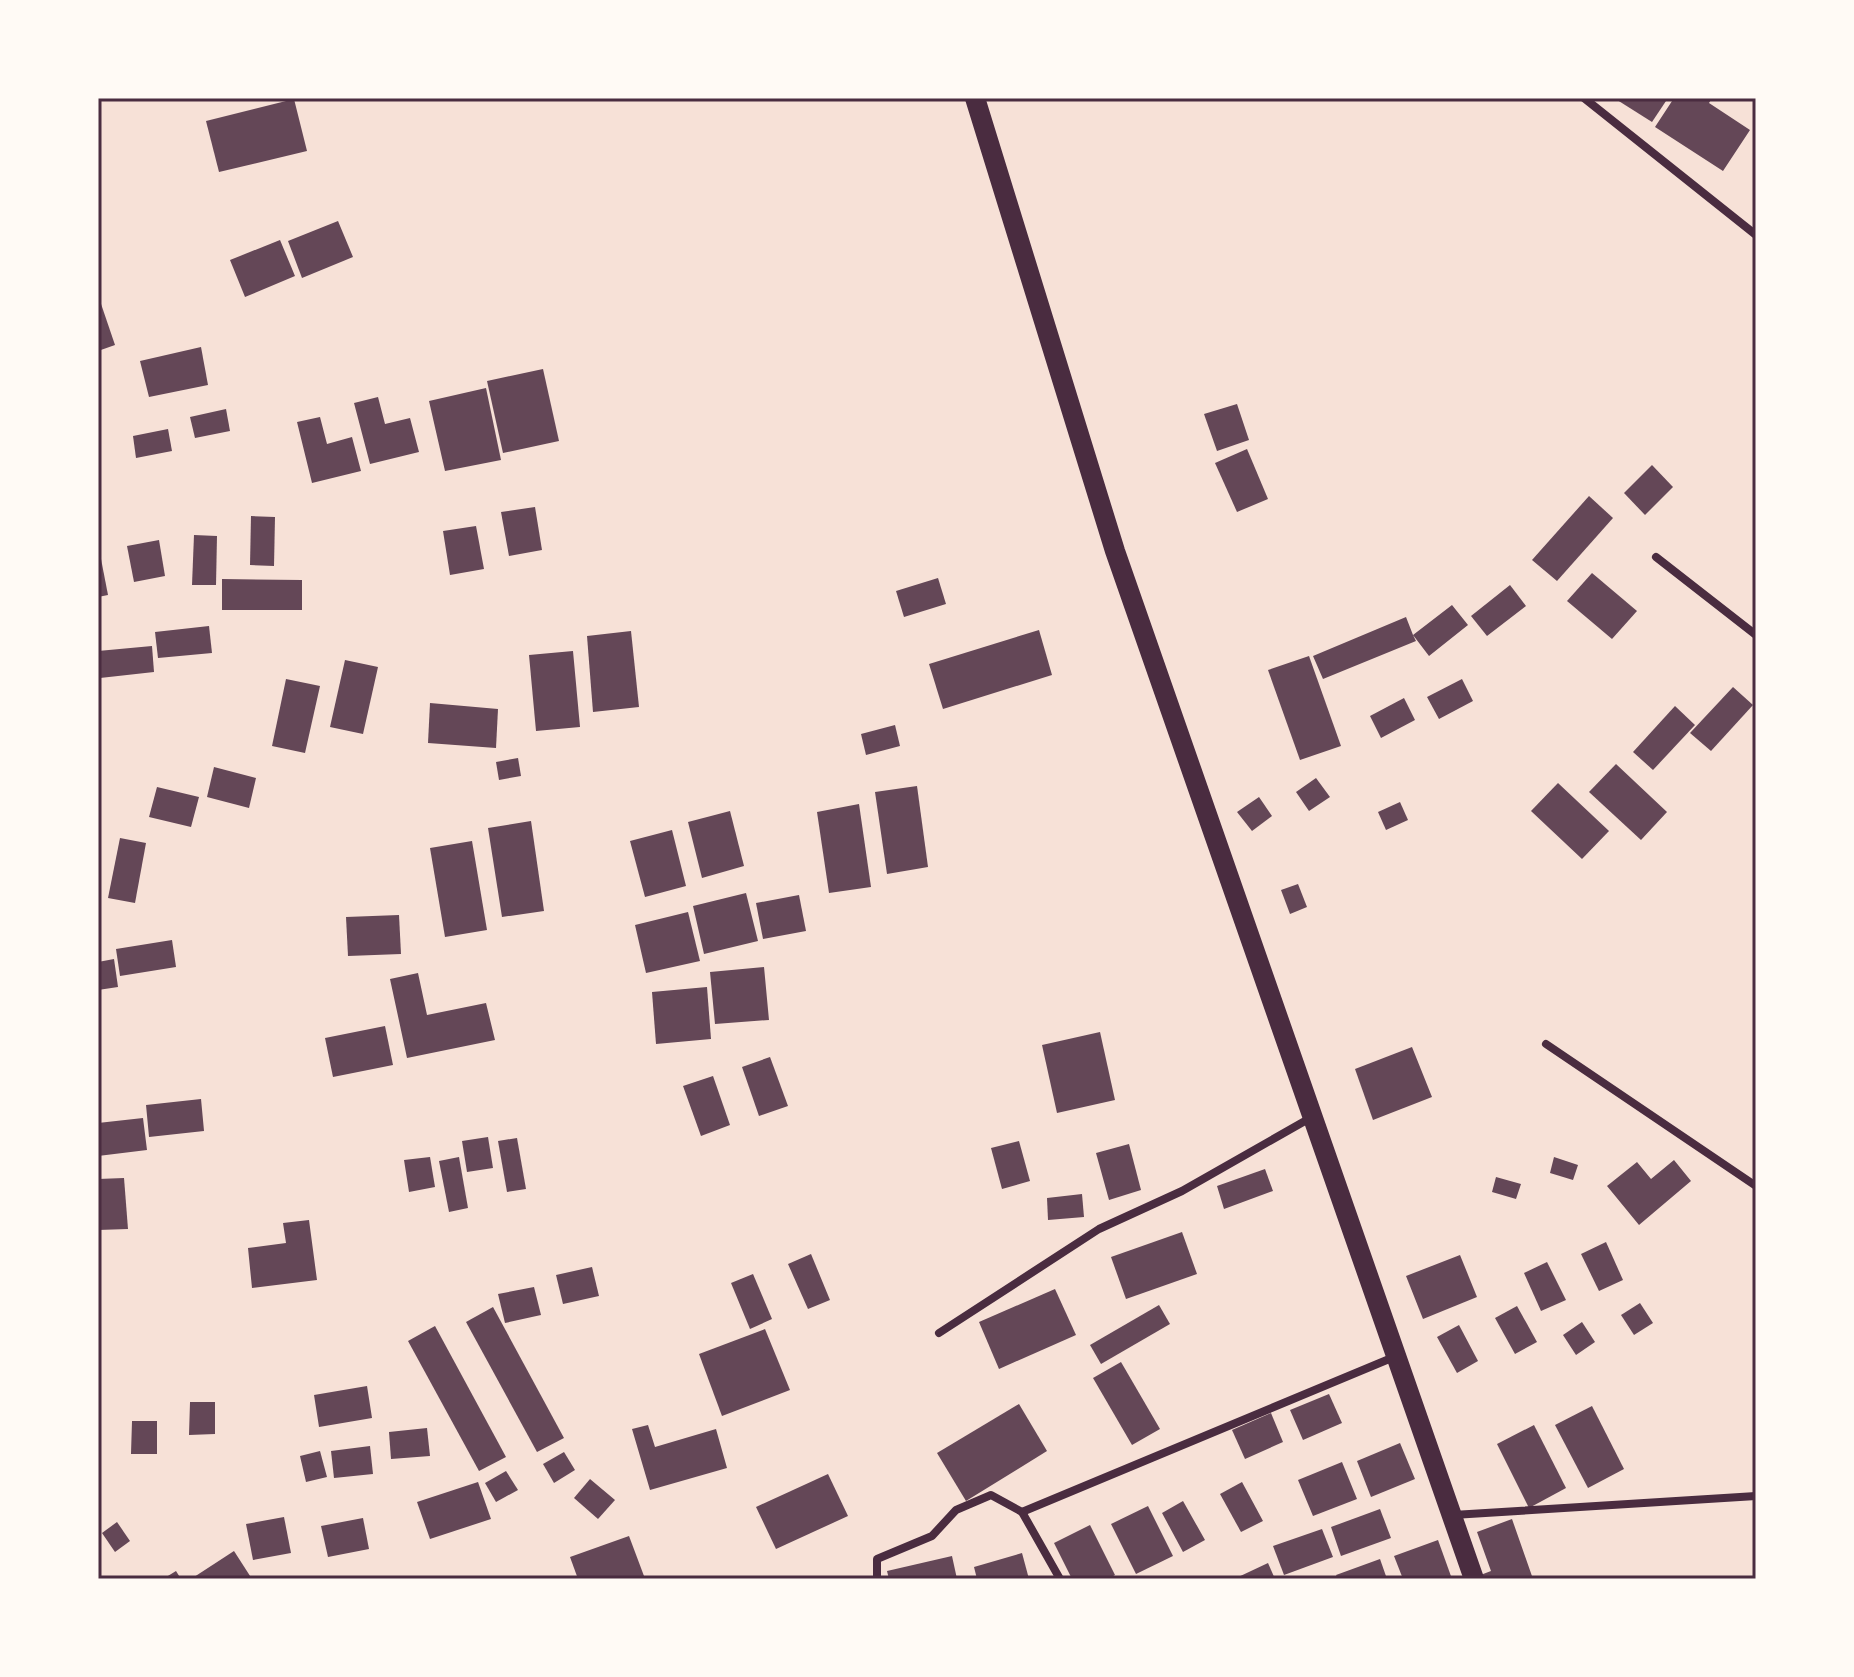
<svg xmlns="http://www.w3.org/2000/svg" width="1854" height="1677" font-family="'DejaVu Sans',sans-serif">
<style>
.building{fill:#644757}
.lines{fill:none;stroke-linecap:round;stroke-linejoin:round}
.minor{stroke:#4a2c40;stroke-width:8}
.primary{stroke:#4a2c40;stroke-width:20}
.neatline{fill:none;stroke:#4a2c40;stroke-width:3}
</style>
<rect width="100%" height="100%" fill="#f7e1d7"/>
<g class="building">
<polygon points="1614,98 1668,98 1652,122"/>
<polygon points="1674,98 1712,98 1709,103 1750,130 1723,171 1655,127"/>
<polygon points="294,99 307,151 219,172 206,121"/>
<polygon points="338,221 353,257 302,278 288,241"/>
<polygon points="280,240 295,276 245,297 230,260"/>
<polygon points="98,295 115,345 98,351"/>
<polygon points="201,347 208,385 149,397 140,361"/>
<polygon points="543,369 559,441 503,453 487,381"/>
<polygon points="486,388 501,460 445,471 429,401"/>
<polygon points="378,397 385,424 410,418 419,452 370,464 354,403"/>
<polygon points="1237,404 1249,440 1217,451 1204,414"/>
<polygon points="226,409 230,431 195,438 190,417"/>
<polygon points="320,417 327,444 352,437 361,471 312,483 297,422"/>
<polygon points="168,429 172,451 136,458 133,436"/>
<polygon points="1247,449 1268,499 1237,512 1215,463"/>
<polygon points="1652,465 1673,487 1645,515 1624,493"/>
<polygon points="1589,496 1613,518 1557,581 1532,560"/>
<polygon points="535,507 542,550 509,556 501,512"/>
<polygon points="251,516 275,517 274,566 250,565"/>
<polygon points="476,526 484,569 450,575 443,531"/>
<polygon points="194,535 217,536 216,585 192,585"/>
<polygon points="159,540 165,576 134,582 127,546"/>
<polygon points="101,559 108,595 98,597 98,560"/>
<polygon points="1592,573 1637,611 1612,639 1567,601"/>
<polygon points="938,578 946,604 904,617 896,591"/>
<polygon points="222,579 302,580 302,610 222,610"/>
<polygon points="1510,585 1526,606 1487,636 1471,616"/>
<polygon points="1452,605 1468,625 1429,656 1413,635 1416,641 1323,679 1313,656 1406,617 1413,635"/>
<polygon points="209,626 212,653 158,658 155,632"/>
<polygon points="1039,630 1052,675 943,709 929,664"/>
<polygon points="631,631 639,707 593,712 587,636"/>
<polygon points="152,646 154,672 100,678 98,651"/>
<polygon points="573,651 580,727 536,731 529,655"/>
<polygon points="1309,656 1341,746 1300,760 1268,670"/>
<polygon points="345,660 378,667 363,734 330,727"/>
<polygon points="286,679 320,686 305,753 272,746"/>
<polygon points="1462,679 1473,701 1439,719 1427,697"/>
<polygon points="1733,687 1753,705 1711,751 1690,733"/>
<polygon points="1404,698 1415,720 1381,738 1370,716"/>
<polygon points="430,703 498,709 496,748 428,743"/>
<polygon points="1675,706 1695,725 1653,770 1633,752"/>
<polygon points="895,725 900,746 866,755 861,734"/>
<polygon points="518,758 521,776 499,780 496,762"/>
<polygon points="1616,764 1667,812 1641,840 1589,792"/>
<polygon points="214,767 256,778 249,808 207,797"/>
<polygon points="1316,778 1330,797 1309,811 1296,792"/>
<polygon points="1558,783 1609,831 1582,859 1531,811"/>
<polygon points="917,786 928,867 887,874 875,792"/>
<polygon points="157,787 199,797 191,827 149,817"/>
<polygon points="1259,797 1272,816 1252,831 1237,812"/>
<polygon points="1400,802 1408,820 1386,830 1378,812"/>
<polygon points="859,804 871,887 829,893 817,812"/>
<polygon points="730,811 744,866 702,878 688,822"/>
<polygon points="531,821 544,911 502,917 488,828"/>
<polygon points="672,830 686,886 645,897 630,841"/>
<polygon points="120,838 146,843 135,903 108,898"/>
<polygon points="472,841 487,930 445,937 430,848"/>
<polygon points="1298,884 1307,907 1290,914 1281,890"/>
<polygon points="746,893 758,941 704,954 693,906"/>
<polygon points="799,895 806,931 763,939 756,903"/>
<polygon points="688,912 700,961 646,973 635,925"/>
<polygon points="399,915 401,954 348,956 346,917"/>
<polygon points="172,940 176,967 120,976 116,949"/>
<polygon points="114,959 118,987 98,990 98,962"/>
<polygon points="764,967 769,1020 715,1024 710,972"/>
<polygon points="418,973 427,1015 486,1003 495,1040 407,1058 390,979"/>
<polygon points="707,987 711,1039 656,1044 652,992"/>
<polygon points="385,1026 393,1065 333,1077 325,1038"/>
<polygon points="1100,1032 1115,1100 1057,1113 1042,1045"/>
<polygon points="1412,1047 1432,1097 1373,1120 1355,1069"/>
<polygon points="770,1057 788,1106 759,1116 742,1067"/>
<polygon points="713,1076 730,1125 701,1136 683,1086"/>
<polygon points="201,1099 204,1131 149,1137 146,1105"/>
<polygon points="143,1118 147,1150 98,1156 98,1123"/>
<polygon points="488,1137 493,1168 467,1172 462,1141"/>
<polygon points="517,1138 526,1189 507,1192 498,1141"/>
<polygon points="1019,1141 1030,1181 1002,1189 991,1148"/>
<polygon points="1129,1144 1141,1190 1109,1200 1096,1153"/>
<polygon points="430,1157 435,1187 409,1192 404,1160"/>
<polygon points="459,1157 468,1208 449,1212 439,1161"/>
<polygon points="1554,1157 1578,1165 1573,1180 1550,1173"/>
<polygon points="1674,1160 1691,1181 1639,1225 1607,1186 1637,1162 1651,1179"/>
<polygon points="1265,1169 1273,1191 1224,1209 1217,1186"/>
<polygon points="1496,1177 1521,1184 1516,1199 1492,1192"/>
<polygon points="124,1178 128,1229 98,1230 98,1179"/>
<polygon points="1082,1194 1084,1217 1048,1220 1047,1198"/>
<polygon points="309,1220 317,1280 252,1288 248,1248 286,1243 283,1223"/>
<polygon points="1182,1232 1197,1274 1126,1299 1111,1257"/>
<polygon points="1606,1242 1623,1280 1599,1291 1581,1254"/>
<polygon points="811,1254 830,1300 808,1309 788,1264"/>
<polygon points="1460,1255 1477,1297 1423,1319 1406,1276"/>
<polygon points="1547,1262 1566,1300 1541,1311 1524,1273"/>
<polygon points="592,1267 599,1296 563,1304 556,1275"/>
<polygon points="753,1274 772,1319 750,1329 731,1283"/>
<polygon points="534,1287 541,1315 505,1323 498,1294"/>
<polygon points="1055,1289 1076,1335 999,1369 979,1322"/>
<polygon points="1640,1303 1653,1323 1634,1335 1621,1315"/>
<polygon points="1159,1305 1170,1324 1101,1364 1090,1345"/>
<polygon points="1517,1306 1537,1342 1515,1354 1495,1318"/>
<polygon points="493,1307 564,1438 537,1452 466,1322"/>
<polygon points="1582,1322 1595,1342 1576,1355 1563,1335"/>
<polygon points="1459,1325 1478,1361 1457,1373 1437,1337"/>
<polygon points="435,1326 506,1457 479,1471 408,1341"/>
<polygon points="765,1329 790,1390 722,1416 699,1354"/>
<polygon points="1121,1362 1160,1429 1132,1445 1093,1378"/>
<polygon points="367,1386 372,1418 319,1427 314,1395"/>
<polygon points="1329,1394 1342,1423 1303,1440 1290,1410"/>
<polygon points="190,1402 215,1402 215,1434 189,1435"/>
<polygon points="1019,1404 1047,1451 966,1501 937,1453"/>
<polygon points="1592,1406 1624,1469 1588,1488 1555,1425"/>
<polygon points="1271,1413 1283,1442 1245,1459 1232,1430"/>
<polygon points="132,1421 157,1421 157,1454 131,1454"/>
<polygon points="648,1425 655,1447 716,1429 727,1468 650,1490 632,1429"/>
<polygon points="1534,1425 1566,1488 1529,1508 1497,1444"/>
<polygon points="427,1428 430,1456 391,1459 389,1432"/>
<polygon points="1400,1443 1415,1479 1371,1497 1357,1461"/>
<polygon points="370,1446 373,1474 334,1478 331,1451"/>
<polygon points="320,1451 327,1477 306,1482 300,1456"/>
<polygon points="564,1452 575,1470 554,1483 543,1464"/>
<polygon points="1342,1462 1357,1499 1313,1516 1298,1480"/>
<polygon points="506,1471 518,1490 496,1502 485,1483"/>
<polygon points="828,1474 848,1516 776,1549 756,1507"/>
<polygon points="590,1479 615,1500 598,1519 574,1498"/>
<polygon points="478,1482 491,1519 430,1539 417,1502"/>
<polygon points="1242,1482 1263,1521 1241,1532 1220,1494"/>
<polygon points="1183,1501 1205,1540 1183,1552 1162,1513"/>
<polygon points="1148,1506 1173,1556 1136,1574 1111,1524"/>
<polygon points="1380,1509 1391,1538 1341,1556 1331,1527"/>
<polygon points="284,1517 291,1553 253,1560 246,1524"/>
<polygon points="363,1518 369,1549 328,1557 321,1526"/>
<polygon points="1512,1519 1533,1579 1470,1579 1491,1571 1477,1532"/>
<polygon points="117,1522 130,1541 115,1552 102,1533"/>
<polygon points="1090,1525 1115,1575 1108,1579 1072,1579 1054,1543"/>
<polygon points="1322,1529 1333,1557 1284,1575 1273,1546"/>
<polygon points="629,1536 644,1576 637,1579 578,1579 570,1557"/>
<polygon points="1438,1540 1452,1579 1403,1579 1394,1556"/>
<polygon points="234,1551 252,1579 191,1579"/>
<polygon points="1022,1553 1029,1579 977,1579 974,1567"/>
<polygon points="952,1556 957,1579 889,1579 887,1571"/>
<polygon points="1380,1559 1387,1579 1338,1579 1336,1575"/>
<polygon points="1268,1563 1275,1579 1234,1579"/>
<polygon points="176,1571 181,1579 163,1579"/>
</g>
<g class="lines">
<g class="minor">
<polyline points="1584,98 1756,235"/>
<polyline points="1656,557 1756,635"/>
<polyline points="1546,1044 1756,1186"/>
<polyline points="939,1333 1099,1229 1182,1191 1312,1117"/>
<polyline points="1022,1512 1060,1579"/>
<polyline points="1453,1515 1756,1496"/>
<polyline points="877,1579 877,1559 932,1536 956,1510 991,1495 1022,1512 1394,1357"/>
</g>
<polyline class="primary" points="975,98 1115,551 1474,1579"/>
</g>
<rect width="1854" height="1677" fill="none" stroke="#fffaf5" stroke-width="200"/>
<rect x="100" y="100" width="1654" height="1477" class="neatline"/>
</svg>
